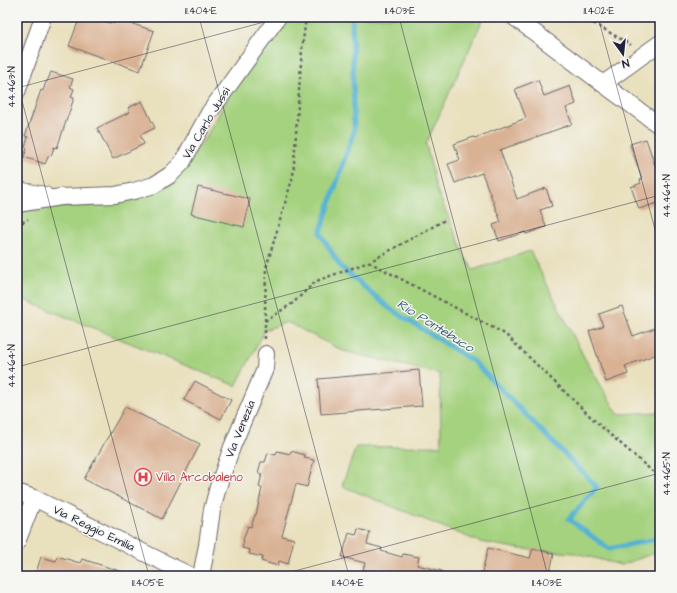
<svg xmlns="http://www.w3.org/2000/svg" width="677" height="593" font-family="'Architects Daughter',sans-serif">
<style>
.green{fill:#a5d27f;stroke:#647a5d}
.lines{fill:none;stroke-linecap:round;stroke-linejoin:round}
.stream{stroke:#53b3d2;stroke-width:5}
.building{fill:#d9b193}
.minor-casing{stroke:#686468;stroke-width:18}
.path{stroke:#686468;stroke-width:2.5;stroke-dasharray:3 3;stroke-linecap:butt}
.minor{stroke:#fff;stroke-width:16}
.ticks{fill:none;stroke:#22223b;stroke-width:1;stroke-opacity:0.45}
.labels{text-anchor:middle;stroke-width:3;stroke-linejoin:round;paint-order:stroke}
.street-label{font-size:12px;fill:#22223b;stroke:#f6f6f2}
.health-label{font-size:12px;fill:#be3a42;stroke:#f6f6f2;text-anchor:start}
.water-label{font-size:13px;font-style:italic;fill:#365c77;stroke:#f6f6f2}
.neatline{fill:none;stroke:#22223b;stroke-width:1.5}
.ticks-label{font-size:10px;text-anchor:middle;fill:#22223b}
</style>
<rect width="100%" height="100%" fill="#f6f6f2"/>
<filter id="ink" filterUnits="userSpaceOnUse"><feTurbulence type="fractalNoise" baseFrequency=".025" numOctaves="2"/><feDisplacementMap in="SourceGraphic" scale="8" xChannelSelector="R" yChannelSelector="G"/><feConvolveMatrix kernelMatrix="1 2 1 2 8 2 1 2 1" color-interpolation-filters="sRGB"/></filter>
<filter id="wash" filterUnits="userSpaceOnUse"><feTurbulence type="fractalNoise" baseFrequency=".012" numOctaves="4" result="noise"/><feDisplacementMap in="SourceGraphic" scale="16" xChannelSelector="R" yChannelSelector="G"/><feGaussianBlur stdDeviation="0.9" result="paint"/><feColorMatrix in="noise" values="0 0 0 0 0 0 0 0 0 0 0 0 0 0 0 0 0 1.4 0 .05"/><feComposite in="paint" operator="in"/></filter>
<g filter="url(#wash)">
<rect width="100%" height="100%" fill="#e9e0bd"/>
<polygon class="green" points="284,17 484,17 426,144 436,188 465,256 473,270 530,251 585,359 618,414 660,412 660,551 621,565 575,553 521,549 480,542 342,486 356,447 441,446 440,374 343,351 287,322 265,330 236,386 17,297 17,212 46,208 101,205 135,196 189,161 204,140 232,91"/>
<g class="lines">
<polyline class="stream" points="352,17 354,131 320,233 340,266 389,308 474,362 597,487 569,519 609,549 660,538"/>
</g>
<g id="blocks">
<g class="building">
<polygon points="80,17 90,17 113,24 115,18 154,31 140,71 69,46"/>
<polygon points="51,72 73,79 70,87 74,89 71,97 74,98 57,148 54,147 51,156 49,155 45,164 24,157 27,148 25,147 28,137 25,136 41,90 43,91 46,82 47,82"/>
<polygon points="538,80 544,96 570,86 576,104 566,108 572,124 500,150 517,199 546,188 552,206 540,210 546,227 526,234 525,232 499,241 493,225 501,222 482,173 455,183 448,164 460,160 454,144 474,137 475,138 526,118 515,89"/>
<polygon points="142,101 155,128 140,135 144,144 113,159 97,128 130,112 128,108"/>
<polygon points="646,139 655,165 660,163 660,202 639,209 631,187 641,183 640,180 642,179 630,144"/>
<polygon points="198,187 250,199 244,227 191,214"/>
<polygon points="622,306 633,336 660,326 660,353 625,366 628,374 606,382 589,331 603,326 599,314"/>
<polygon points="419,370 422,406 321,414 318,379"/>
<polygon points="195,381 231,400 221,419 184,400"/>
<polygon points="125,407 200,444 162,519 84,479"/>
<polygon points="277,451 290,454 291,451 305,455 304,458 314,460 307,487 296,484 282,536 294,539 288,564 279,561 278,566 261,561 263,557 249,554 250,550 242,548 244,541 243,540 248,526 251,527 255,515 256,515 262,488 259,487 262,474 258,473 261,462 265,462 268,453 276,455"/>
<polygon points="358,529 370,532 367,544 382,548 381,551 402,557 403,554 419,557 417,565 442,571 442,576 390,576 363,570 365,563 342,557 349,533 356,535"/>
<polygon points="488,548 530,558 533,548 554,554 549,576 481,576"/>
<polygon points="57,556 80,563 82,559 126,573 126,576 35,576 41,557 56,561"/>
</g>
</g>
</g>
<g filter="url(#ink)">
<use href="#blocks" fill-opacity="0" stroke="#686468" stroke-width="1"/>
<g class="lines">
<g class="minor-casing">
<g id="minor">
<polyline points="514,17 603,84 660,43"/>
<polyline points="603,84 660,126"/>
<polyline points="17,92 43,17"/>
<polyline points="17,190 45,195"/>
<polyline points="17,204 61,197 115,195 134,191 154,185 170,175 182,163 209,113 278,17"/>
<polyline points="17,492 34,498 191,576"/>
<polyline points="17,542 34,498"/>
<polyline points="201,576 207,545 212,510 218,487 232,447 265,369 266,354"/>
</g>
</g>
<g class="path">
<polyline points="583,17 631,45"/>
<polyline points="17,226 28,219"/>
<polyline points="369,262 505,334 596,422 660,478"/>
<polyline points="265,321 293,303 313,284 319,280 369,262 445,220"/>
<polyline points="265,339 265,312 266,268 293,176 302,49 306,17"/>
</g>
<use href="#minor" class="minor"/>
</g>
</g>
<path class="ticks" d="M199 17 349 576M399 17 548 576M598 17 660 248M17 82 149 576M17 88 283 17M17 367 660 195M276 576 660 473"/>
<defs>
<g id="hospital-ring" transform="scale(0.9)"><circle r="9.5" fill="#f6f6f2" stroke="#e0444e" stroke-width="1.5"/><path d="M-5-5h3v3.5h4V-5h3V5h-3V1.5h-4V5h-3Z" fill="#e0444e"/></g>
</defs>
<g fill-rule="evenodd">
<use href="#hospital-ring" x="143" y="477"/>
</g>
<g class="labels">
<g class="street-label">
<text transform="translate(206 123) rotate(-59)" y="4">Via Carlo Jussi</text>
<text transform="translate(240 429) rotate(-68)" y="4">Via Venezia</text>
<text transform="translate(94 528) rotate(26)" y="4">Via Reggio Emilia</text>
</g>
<g class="health-label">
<text x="156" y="481">Villa Arcobaleno</text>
</g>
<g class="water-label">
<text transform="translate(436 325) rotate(32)" y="5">Rio Pontebuco</text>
</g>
</g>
<rect width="677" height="593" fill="none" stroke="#f6f6f2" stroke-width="44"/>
<g transform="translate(623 54) rotate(165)" stroke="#f6f6f2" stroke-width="3" paint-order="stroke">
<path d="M0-3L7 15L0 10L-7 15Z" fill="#22223b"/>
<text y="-6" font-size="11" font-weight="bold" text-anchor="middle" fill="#22223b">N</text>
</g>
<rect x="22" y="22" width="633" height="549" class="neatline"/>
<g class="ticks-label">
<text x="201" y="14">11.404°E</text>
<text x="400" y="14">11.403°E</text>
<text x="599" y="14">11.402°E</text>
<text transform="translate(11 87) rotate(-90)" y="4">44.463°N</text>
<text transform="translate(666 196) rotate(-90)" y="4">44.464°N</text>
<text transform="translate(11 366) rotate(-90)" y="4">44.464°N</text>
<text transform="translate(666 474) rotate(-90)" y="4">44.465°N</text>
<text x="148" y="586">11.405°E</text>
<text x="348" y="586">11.404°E</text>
<text x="547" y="586">11.403°E</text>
</g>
</svg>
